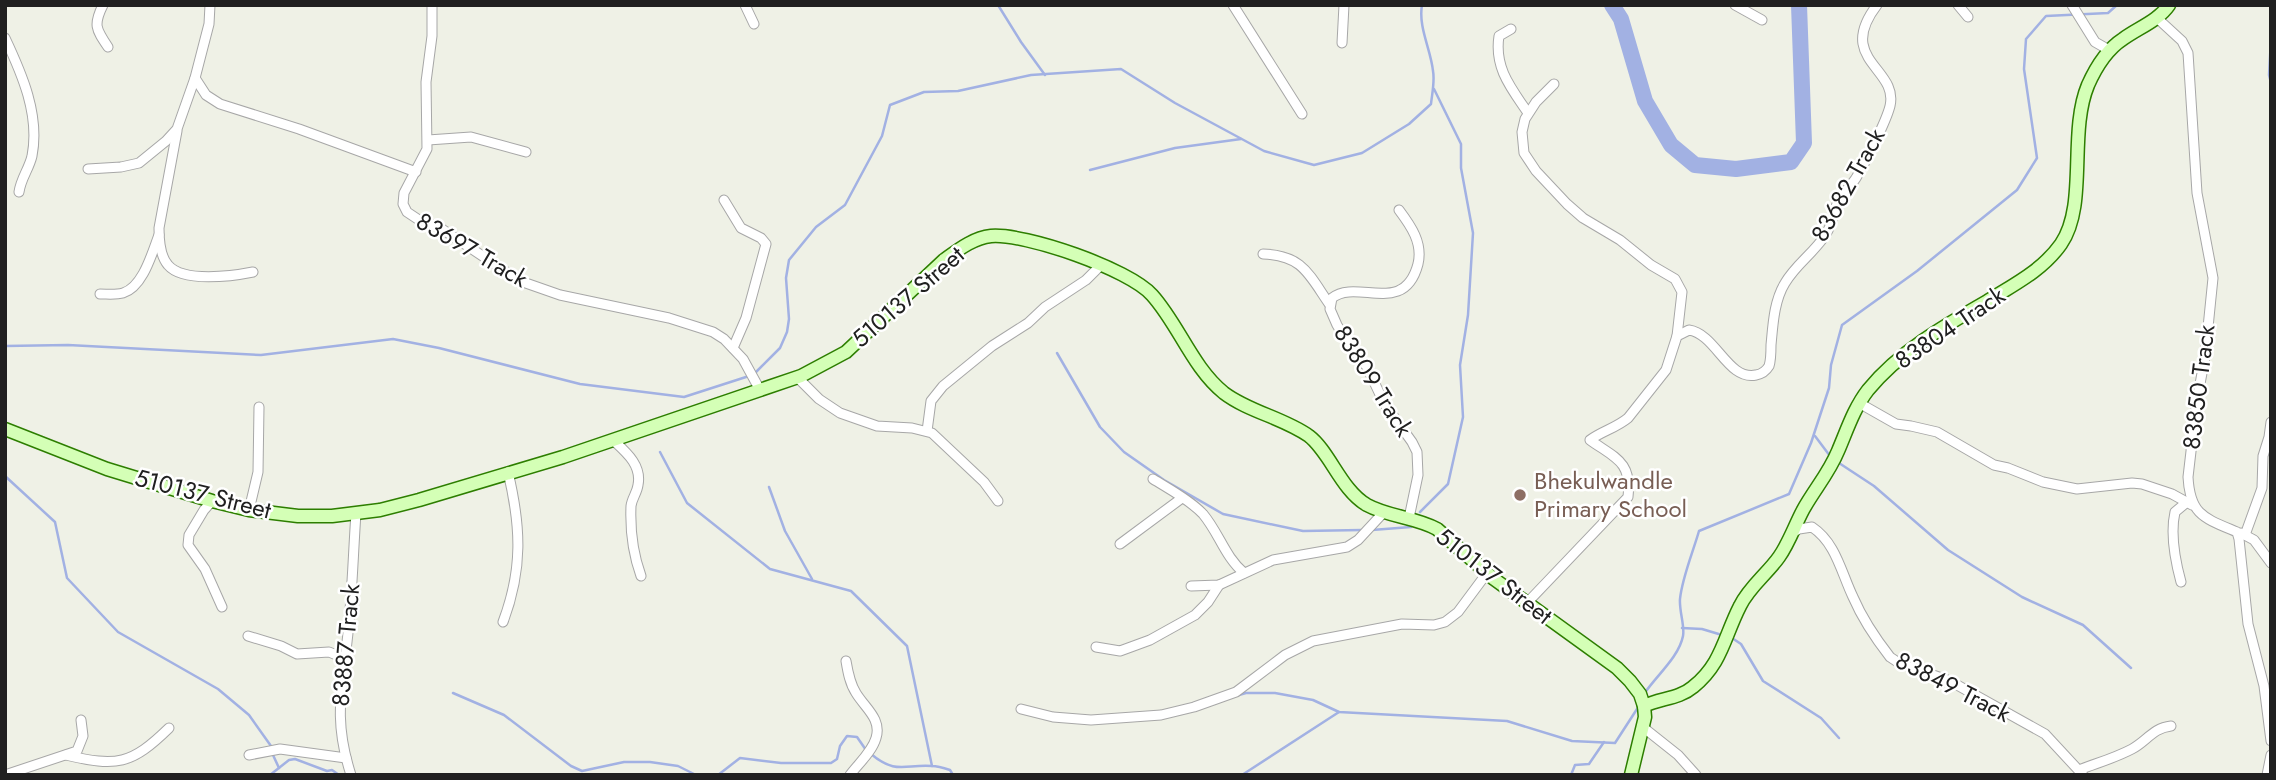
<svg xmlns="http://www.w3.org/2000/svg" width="2276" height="780" font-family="Jost,sans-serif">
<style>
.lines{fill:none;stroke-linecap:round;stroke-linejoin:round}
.stream{stroke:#a2b1e3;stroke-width:2.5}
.river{stroke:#a2b1e3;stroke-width:16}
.street-casing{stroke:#a7a7a7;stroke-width:11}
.secondary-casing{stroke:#2d7e00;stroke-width:15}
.street{stroke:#fff;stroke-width:9}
.secondary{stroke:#d4ffb6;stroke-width:12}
.education-dot{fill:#8d6e63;stroke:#fff;stroke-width:2.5}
.labels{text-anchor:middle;stroke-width:5;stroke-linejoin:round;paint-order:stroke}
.street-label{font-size:24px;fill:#202020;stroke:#fff}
.education-label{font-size:24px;fill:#785e54;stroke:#fff;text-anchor:start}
</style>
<rect width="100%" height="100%" fill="#eff1e6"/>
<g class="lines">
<g class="stream">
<polyline points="998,5 1021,42 1045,75"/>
<polyline points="2271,39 2269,75 2271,83"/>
<polyline points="1090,170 1175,148 1241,139"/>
<polyline points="5,346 68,345 261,355 393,339 439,348 580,384 684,397 746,377"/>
<polyline points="1057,353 1100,427 1124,452 1164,480 1223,514 1303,531 1362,530"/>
<path d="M756 372 780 348 787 332 789 319 786 278 789 260 816 227 845 205 882 136 890 105 924 92 958 91 1031 75 1121 69 1175 103 1264 151 1314 165 1362 153 1409 124 1431 104C1432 94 1435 81 1433 71 1431 50 1418 27 1422 5"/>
<polyline points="1815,436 1830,456"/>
<polyline points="660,452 687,503 770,569 851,591 907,646 932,766"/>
<polyline points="1839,463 1874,486 1948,550 2022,597 2083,625 2131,668"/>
<polyline points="5,476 55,522 67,578 118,632 218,689 249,715 271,746"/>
<polyline points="769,487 785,531 812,579"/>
<polyline points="1420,512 1448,484 1463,417 1460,365 1468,315 1473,233 1461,168 1461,144 1434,89"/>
<polyline points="1372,530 1411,527"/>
<polyline points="1682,628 1702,629 1722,635"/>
<polyline points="1732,638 1741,644 1763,681 1821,718 1839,738"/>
<polyline points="453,693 504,715 571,766 582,771 624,762 650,762 678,766 696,775"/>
<path d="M1644 694C1656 676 1679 657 1683 636 1685 626 1679 611 1680 599 1682 578 1693 552 1699 531L1789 494 1811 443 1829 388 1831 365 1842 325 1917 271 2017 190 2037 158 2024 69 2026 39 2046 16 2108 13 2117 5"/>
<polyline points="1239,695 1246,693 1275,693 1313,700 1339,712 1507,721 1572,741 1615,743 1637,709"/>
<path d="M871 754C896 775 905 764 932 766 938 766 944 768 950 770L953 775"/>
<polyline points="273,755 279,768"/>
<polyline points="270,775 289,760 295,759 327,771 332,770 339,775"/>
<polyline points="718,775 740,758 781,763 831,763 837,759 840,746 847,736 857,737 866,750"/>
<polyline points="1242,775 1339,712"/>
<polyline points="1571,775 1575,765 1589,764 1604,742"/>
</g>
<polyline class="river" points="1612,5 1621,19 1645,101 1671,145 1695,165 1736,169 1791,162 1804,143 1799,5"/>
<g class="street-casing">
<g id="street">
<path d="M103 5C93 25 96 29 108 47"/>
<polyline points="432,5 432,36 426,82 427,149 404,193 403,204 407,212 419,220 439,227 520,281 560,295 669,318 713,332 724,339 743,359 760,390"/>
<polyline points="745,5 754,24"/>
<polyline points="1233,5 1302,114"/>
<polyline points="1735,5 1762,20"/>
<polyline points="1958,5 1968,17"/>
<polyline points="2072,5 2095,42 2109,50"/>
<path d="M2157 18 2182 41 2188 53 2197 193 2213 278 2205 357 2197 400 2188 477C2190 515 2204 518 2237 532L2239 539 2248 624 2264 686 2271 741"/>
<path d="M1511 29 1499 36C1494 68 1511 88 1528 113"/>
<path d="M5 38C22 74 40 115 32 156 29 169 21 178 19 192"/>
<polyline points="1342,43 1344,5"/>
<polyline points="195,78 206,95 220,104 299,129 416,172"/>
<polyline points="1554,84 1536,102 1525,119 1522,132 1524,153 1536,171 1567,204 1583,218 1620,240 1651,265 1675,279 1682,292 1677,336"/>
<path d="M177 131 159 228C159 239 160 256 168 265 183 283 233 276 253 272"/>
<polyline points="428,140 471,137 526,152"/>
<polyline points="88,169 121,167 139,163 166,141 177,129 195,78 209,24 210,5"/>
<polyline points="724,200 741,228 761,238 766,244 746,318 733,348"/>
<path d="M1399 210C1411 226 1423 243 1418 264 1404 317 1357 278 1332 298L1330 309 1337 325 1349 345 1367 367 1384 403 1412 442 1417 452 1418 475 1409 518"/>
<path d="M1263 254C1303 255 1309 275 1330 305"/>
<path d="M100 294C108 294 116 295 123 293 143 287 152 253 159 235"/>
<polyline points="797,377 819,399 840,413 877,426 912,428 932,433 984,482 998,501"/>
<polyline points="1859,403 1896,424 1911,426 1937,432 1994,465 2008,468 2043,482 2077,489 2132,483 2142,484 2172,494 2192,505"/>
<polyline points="927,431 931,401 943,386 992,346 1028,323 1045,307 1086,280 1101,265"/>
<path d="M613 440C626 452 642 465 638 485 637 493 632 498 631 506 630 530 633 554 641 576"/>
<path d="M1153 479C1169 489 1190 500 1203 514 1219 533 1225 557 1244 573"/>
<polyline points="212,501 204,510 189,535 188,545 205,569 222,607"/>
<polyline points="249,510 258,472 259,407"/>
<path d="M1792 533 1799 529 1812 527C1836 543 1841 572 1853 597 1862 618 1876 639 1890 657L1899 663 1950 681 2045 734 2083 775"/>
<polyline points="2241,533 2254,540 2271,563"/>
<polyline points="2245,535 2262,488 2263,456 2269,437 2271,422"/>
<polyline points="1120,544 1182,498"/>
<path d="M2181 582C2175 560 2170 534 2175 512L2187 502"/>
<polyline points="1191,586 1219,585 1273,560 1347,547 1358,540 1384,512"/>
<path d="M1526 604 1628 497C1632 461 1615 458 1590 440 1602 431 1616 428 1628 418L1666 370 1677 336 1689 330C1716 334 1728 381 1756 375 1762 374 1766 371 1769 366 1771 360 1771 351 1771 345 1773 324 1774 301 1785 283 1796 264 1815 252 1826 234 1832 225 1833 214 1837 204 1842 194 1850 187 1856 178 1865 163 1886 122 1890 106 1899 68 1835 60 1877 5"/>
<path d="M503 622C523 569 521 527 508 472"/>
<polyline points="248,636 281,646 297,654 329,652 344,658"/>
<polyline points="1096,647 1120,651 1150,640 1195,615 1208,602 1219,585"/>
<path d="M846 661C848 673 850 684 856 693 865 708 882 719 876 738 872 752 858 764 850 775"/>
<polyline points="1021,709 1053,717 1091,720 1161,715 1194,707 1236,692 1285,655 1313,641 1402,624 1434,625 1445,622 1458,612 1487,573"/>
<polyline points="1644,728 1678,755 1696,775"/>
<path d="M66 755C117 767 131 765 169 728"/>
<polyline points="249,755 280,749 346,758"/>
<path d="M2079 770C2097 763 2115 758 2132 749 2147 741 2153 728 2171 726"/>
<polyline points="5,775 77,751 83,736 81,720"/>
<path d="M351 775C334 722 341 695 347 642 352 600 353 556 356 513"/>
<polyline points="2267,775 2271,755"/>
</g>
</g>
<g class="secondary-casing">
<g id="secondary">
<path d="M5 429 107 469 212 501 249 510 298 516H332L380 510 419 500 563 457 801 376 846 352 944 260C958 250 973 238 991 236 1025 233 1129 269 1152 295 1179 325 1192 367 1224 393 1249 412 1284 418 1309 436 1330 452 1341 490 1367 505 1389 517 1415 517 1437 529L1494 579 1617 668 1630 681 1640 694 1644 706 1645 717 1631 775"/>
<path d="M1644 706C1660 698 1679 699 1693 687 1722 664 1724 637 1740 606 1749 587 1767 574 1779 557 1789 543 1795 525 1803 510 1814 490 1829 473 1838 451 1847 430 1854 408 1868 390 1899 352 1944 326 1986 302 2013 285 2042 271 2061 244 2088 205 2068 133 2088 85 2096 67 2106 50 2123 39 2138 28 2158 21 2169 5"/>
</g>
</g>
<use href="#street" class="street"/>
<use href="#secondary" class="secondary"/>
</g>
<circle class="education-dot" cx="1520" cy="495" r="7"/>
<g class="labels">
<g class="street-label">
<text transform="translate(1848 185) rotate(-61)" y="8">83682 Track</text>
<text transform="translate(472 250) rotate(30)" y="8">83697 Track</text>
<text transform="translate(908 297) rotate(-41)" y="8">510137 Street</text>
<text transform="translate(1950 328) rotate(-34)" y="8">83804 Track</text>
<text transform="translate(1373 381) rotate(58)" y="8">83809 Track</text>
<text transform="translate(2199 387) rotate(-83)" y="8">83850 Track</text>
<text transform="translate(203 494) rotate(14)" y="8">510137 Street</text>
<text transform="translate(1494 576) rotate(38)" y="8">510137 Street</text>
<text transform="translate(346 645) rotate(-85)" y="8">83887 Track</text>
<text transform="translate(1953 687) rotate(27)" y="8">83849 Track</text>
</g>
<g class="education-label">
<text x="1534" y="489">Bhekulwandle<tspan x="1534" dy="28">Primary School</tspan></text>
</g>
</g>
<rect width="2276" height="780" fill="none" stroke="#202020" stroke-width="14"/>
</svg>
